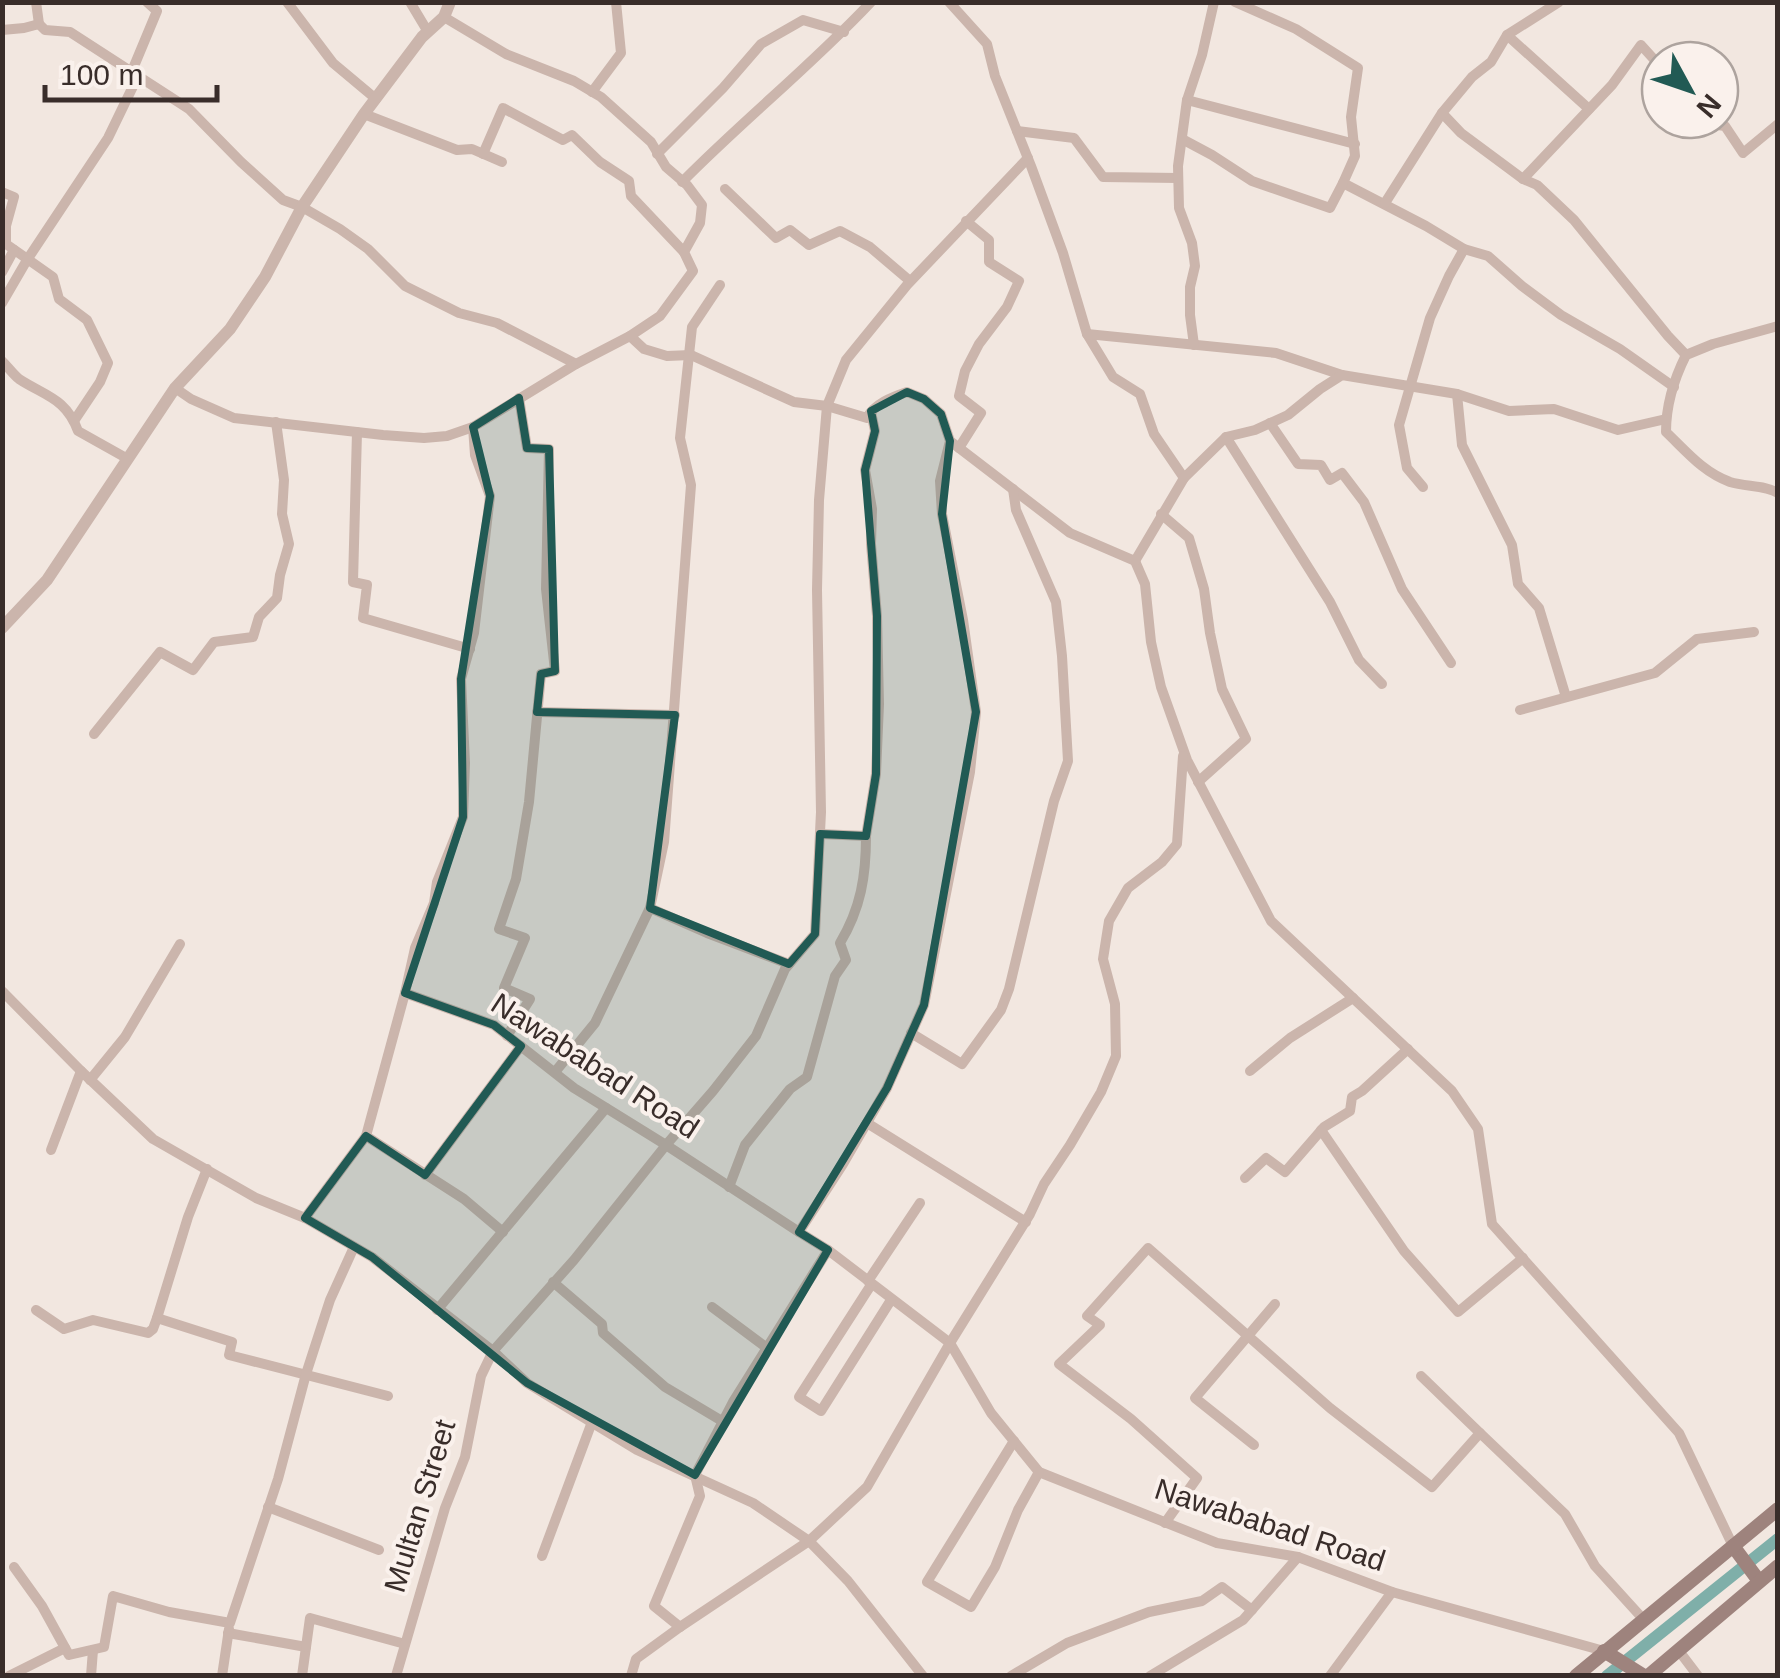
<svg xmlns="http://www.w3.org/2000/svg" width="1780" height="1678" font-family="Helvetica,sans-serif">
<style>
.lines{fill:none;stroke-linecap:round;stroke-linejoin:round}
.canal{stroke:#7fafa9;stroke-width:12}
.minor{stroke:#cbb5ac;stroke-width:10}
.tertiary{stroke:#cbb5ac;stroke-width:12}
.secondary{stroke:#9e837d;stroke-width:14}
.marked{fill:#215a54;fill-opacity:0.2;stroke:#215a54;stroke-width:8;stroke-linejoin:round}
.labels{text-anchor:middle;stroke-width:8;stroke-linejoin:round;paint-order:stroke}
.street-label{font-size:30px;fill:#392d2a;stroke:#faf1ec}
</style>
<rect width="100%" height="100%" fill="#f2e7e0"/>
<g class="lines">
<polyline class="canal" points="1607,1676 1778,1539"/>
<g class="minor">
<polyline points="36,2 39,24"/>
<polyline points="287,2 333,63 376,99"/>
<polyline points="410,2 428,32"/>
<polyline points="949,2 987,44 995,76 1031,166 1063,253 1087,334 1113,377 1140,394 1154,434 1184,478"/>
<polyline points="1235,2 1296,29 1358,68 1351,117 1355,156 1343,183 1426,226 1464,249 1488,256 1522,286 1561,315 1620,349 1674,387"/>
<polyline points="2,30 24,28 39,24 45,30 70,32 189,109 241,162 283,200 302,207 340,229 368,249 405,286 459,313 497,323 576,364"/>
<polyline points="1507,35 1589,109"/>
<polyline points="132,71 157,11 147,2"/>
<polyline points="592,92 621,53 616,2"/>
<polyline points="1187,100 1355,144"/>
<polyline points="1442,113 1461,133 1523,179 1537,185 1574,220 1668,336 1686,355"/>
<polyline points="364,114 457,150 472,149 502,162"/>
<polyline points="1707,120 1710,124 1725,126 1743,153 1778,124"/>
<polyline points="1017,131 1074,138 1103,177 1178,178"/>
<polyline points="1182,139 1212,155 1252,181 1330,208 1343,183"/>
<polyline points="483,154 503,108 563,140 572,135 600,162 629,181 631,196 684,252"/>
<polyline points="657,154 723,88 761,44 803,20 844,32"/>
<polyline points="1523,179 1612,85 1641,45 1660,66"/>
<path d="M682 182C743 120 811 66 871 2"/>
<polyline points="725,189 776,238 790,230 809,245 840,231 870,247 910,281"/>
<polyline points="2,192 14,197 6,226 6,244 53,277 59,299 87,320 108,363 100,382 74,421"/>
<polyline points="1385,203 1442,113 1472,77 1491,62 1507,35 1559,2"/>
<polyline points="2,272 14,250"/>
<polyline points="2,303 27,260 108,138 138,76"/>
<path d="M1778 326 1713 344 1686 355C1674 379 1666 404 1666 432 1687 452 1703 472 1730 482 1746 487 1765 485 1778 493"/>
<polyline points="1087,334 1276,353 1342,375"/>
<path d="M630 336 644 349 667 356 691 355 794 402 827 406 867 418C874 404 892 397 907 392L924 399 941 414 950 441 940 481 942 514 963 620 976 712 970 772 924 1005 887 1088 843 1164 799 1232 828 1250 950 1343 991 1413 1039 1472 1217 1543 1298 1557 1392 1592 1604 1651"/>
<polyline points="1194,345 1190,315 1190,287 1195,266 1192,243 1179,208 1178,166 1187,100 1202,55 1214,2"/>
<path d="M2 361C8 367 13 374 19 379 45 396 66 398 78 431L128 459"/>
<polyline points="175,388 191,399 234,418 383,435 424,438 447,436 473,427 576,364 630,336 660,316 693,271 684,252 700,223 702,205 687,185 666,167 651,142 601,97 574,81 506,54 444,17"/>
<polyline points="1457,394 1462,445 1512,545 1518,584 1539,608 1566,697"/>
<polyline points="1270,423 1298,464 1321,465 1330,480 1342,473 1364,502 1402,589 1451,663"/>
<polyline points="357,432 353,582 367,585 363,618 470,649"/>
<polyline points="1226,437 1330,602 1359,660 1382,684"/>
<polyline points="950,441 1070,533 1135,561 1145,584 1151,642 1161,687 1187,760 1271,921 1452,1091 1478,1129 1492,1224 1679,1433 1733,1546"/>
<polyline points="959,448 981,413 959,396 965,371 979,344 1007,307 1019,281 989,262 989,240 966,221"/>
<polyline points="1423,487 1407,468 1399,425 1430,318 1449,276 1464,249"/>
<polyline points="1161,514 1189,538 1204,589 1210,633 1222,689 1246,739 1198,782"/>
<polyline points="1135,561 1184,478 1226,437 1255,430 1288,415 1320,389 1342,375 1457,394 1509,411 1554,409 1618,430 1666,419"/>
<polyline points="1520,710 1655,673 1697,639 1754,632"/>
<polyline points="537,712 675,715"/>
<polyline points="94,734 160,652 193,670 214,642 253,637 259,617 277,598 280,575 289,544 282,514 284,480 276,422"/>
<polyline points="820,834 866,836 876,774 879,704 877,616 871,544 872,509 865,470 875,431 871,412"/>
<polyline points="650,908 707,933 789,964"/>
<polyline points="2,991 81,1071 153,1139 256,1198 305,1218 372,1257 493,1351 527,1383 637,1450 753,1503 809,1541 680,1627 636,1659 631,1676"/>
<polyline points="405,993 494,1025 574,1088 666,1145 799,1232"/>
<polyline points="911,1033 962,1064 1001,1010 1009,989 1054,801 1068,761 1062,656 1056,602 1016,510 1013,489"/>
<polyline points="507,1036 530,999 504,988 525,938 499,929 516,879 529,802 541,674 555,671 546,589 549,449 527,448 519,398"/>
<polyline points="1250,1071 1290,1038 1353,998"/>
<polyline points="555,1072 595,1023 650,908 664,842 691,485 680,438 692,327 720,285"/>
<polyline points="90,1080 125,1037 180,944"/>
<polyline points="867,1123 1026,1222"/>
<polyline points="1321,1130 1404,1251 1458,1312 1523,1258"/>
<polyline points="366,1136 464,1199 503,1232"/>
<polyline points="51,1150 81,1071"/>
<polyline points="425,1175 521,1046"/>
<polyline points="1245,1178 1266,1158 1285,1172 1324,1127 1350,1111 1352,1097 1362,1091 1408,1049"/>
<path d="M729 1187 745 1145 790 1089 807 1077 835 976 846 960 840 943C861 908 866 876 866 836"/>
<polyline points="305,1218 366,1136 405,993 415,948 434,903 437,882 463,817 465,763 461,679 474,633 490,496 475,455 473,427"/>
<polyline points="868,1281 920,1203"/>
<polyline points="553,1282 602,1324 603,1333 665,1387 722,1421"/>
<polyline points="871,1285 799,1397 821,1411 891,1300"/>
<polyline points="712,1307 767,1348"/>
<polyline points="36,1310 64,1329 93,1320 148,1333 153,1329 157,1318 188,1217 207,1169"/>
<polyline points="437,1310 606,1108"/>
<polyline points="157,1318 232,1342 229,1355 388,1396"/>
<polyline points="1421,1376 1480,1433"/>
<polyline points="1014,1441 927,1582 971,1607 995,1567 1018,1510 1039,1472"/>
<polyline points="1254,1445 1195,1398 1275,1304"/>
<polyline points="268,1507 379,1550"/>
<polyline points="1165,1523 1197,1478 1131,1419 1059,1364 1100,1325 1087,1316 1148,1248 1330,1408 1432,1487 1480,1433 1565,1514 1595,1566 1644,1620"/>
<polyline points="542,1556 592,1422"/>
<polyline points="14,1567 42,1606 69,1655 104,1647 113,1596 169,1612 230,1623 278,1479 306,1374 330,1300 354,1247"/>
<polyline points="680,1627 654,1606 700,1496 695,1475 733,1402 828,1250"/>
<polyline points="228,1633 306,1647 302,1676"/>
<polyline points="306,1647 310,1618 405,1644"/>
<polyline points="1679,1651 1698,1676"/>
<polyline points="9,1676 65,1648"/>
<polyline points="91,1676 93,1650"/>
<polyline points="222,1676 229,1629"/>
<polyline points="396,1676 445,1508 465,1457 481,1376 493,1351 574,1260 666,1145 713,1091 756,1036 785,969 815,934 821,812 817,590 819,500 827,406 846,360 907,285 1028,158"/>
<polyline points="923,1676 848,1581 809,1541 867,1487 950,1343 1030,1214 1044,1184 1070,1145 1101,1092 1116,1056 1115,1004 1103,959 1109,921 1128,888 1162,862 1177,844 1183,756"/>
<polyline points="1011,1676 1067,1643 1149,1612 1202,1601 1222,1587 1252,1610"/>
<polyline points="1150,1676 1243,1620 1298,1557"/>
<polyline points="1330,1676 1392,1592"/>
</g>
<polyline class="tertiary" points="2,628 47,580 175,388 230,329 265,277 302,207 364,114 422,37 444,17 450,2"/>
<g class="secondary">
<polyline points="1733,1546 1759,1581"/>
<polyline points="1604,1651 1644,1676"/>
<polyline points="1576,1676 1778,1509"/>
<polyline points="1648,1676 1778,1566"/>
</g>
</g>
<path class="marked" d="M907 392 924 399 941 414 950 441 942 514 976 712 924 1005 887 1088 799 1232 828 1250 695 1475 527 1383 372 1257 305 1218 366 1136 425 1175 521 1046 494 1025 405 993 463 817 461 679 490 496 473 427 519 398 527 448 549 449 555 671 541 674 537 712 675 715 650 908 789 964 815 934 820 834 866 836 876 774 877 616 865 470 875 431 871 411Z"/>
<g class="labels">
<g class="street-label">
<text transform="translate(595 1066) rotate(33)" y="10">Nawababad Road</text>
<text transform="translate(420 1506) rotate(-73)" y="10">Multan Street</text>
<text transform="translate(1270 1525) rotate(18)" y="10">Nawababad Road</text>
</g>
</g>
<rect width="1780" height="1678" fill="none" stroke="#392d2a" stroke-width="10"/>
<g transform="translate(1690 90) rotate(130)"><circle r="48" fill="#faf1ec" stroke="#ada39e" stroke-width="2.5"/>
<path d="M0-8L18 38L0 25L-18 38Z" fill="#215a54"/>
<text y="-15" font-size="28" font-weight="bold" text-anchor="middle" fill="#392d2a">N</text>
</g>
<path d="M45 85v15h172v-15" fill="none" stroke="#392d2a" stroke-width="5"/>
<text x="60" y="85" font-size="30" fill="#392d2a" stroke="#faf1ec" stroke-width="8" paint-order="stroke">100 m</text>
</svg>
